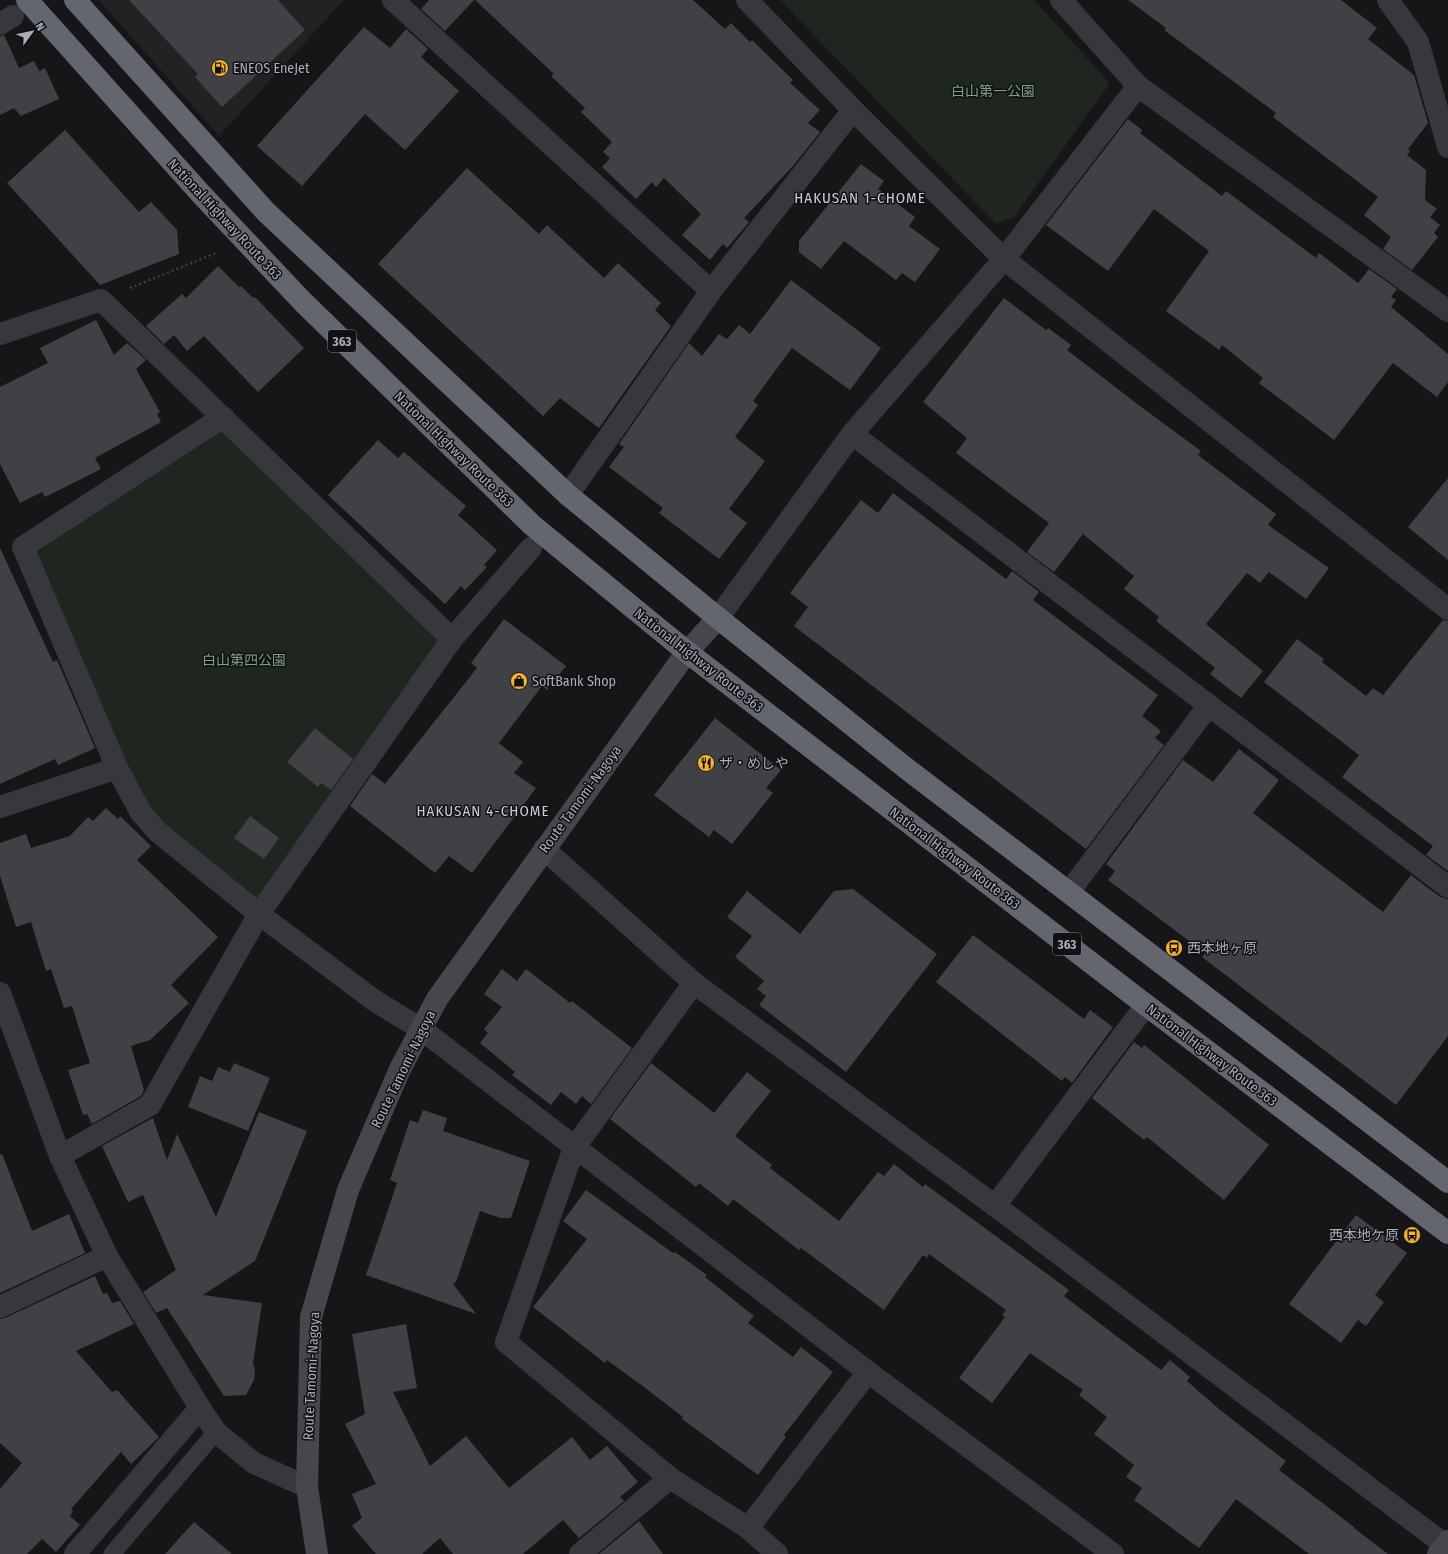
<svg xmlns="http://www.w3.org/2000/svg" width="1448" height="1554" font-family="'Fira Sans Condensed','Noto Sans JP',sans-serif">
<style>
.built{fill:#222225}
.green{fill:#1e261f}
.building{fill:#404145}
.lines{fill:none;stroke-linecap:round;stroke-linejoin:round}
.path{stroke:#3d3f44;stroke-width:2.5;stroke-dasharray:2 3;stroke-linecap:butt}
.lane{stroke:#37383d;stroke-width:17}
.street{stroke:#37383d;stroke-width:22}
.secondary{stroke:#45474d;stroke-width:22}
.highway{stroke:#63666e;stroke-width:22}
.labels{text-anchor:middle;stroke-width:3;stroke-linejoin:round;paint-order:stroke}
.shield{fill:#111113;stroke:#7b7e86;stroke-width:1}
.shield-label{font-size:13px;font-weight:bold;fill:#a8adb8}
.poi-label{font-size:14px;fill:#a8adb8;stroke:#111113;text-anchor:start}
.park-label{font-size:14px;fill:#7fa381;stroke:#111113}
.street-label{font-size:14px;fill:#a8adb8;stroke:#111113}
.neighbourhood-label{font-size:15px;letter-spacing:1px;fill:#c9ccd4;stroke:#111113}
</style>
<rect width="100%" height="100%" fill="#161618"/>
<polygon class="built" points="99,0 344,0 219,136"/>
<g class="green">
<polygon points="780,0 1034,0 1110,83 1014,217 996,224"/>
<polygon points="221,418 450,639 258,912 173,842 119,767 23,547"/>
</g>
<g class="building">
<polygon points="129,0 278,0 305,30 222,107 195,77 198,74"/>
<polygon points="429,0 474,0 445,31 421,9"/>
<polygon points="475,0 693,0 725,29 731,23 750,42 752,40 793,80 790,83 820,110 808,123 820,132 793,166 744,218 749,222 745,227 727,248 723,244 710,260 682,235 701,214 664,178 656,187 652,182 636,199 602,167 610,158 603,152 612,142 581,112 585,108 551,76 554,74"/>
<polygon points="1128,0 1341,0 1377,28 1368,39 1414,75 1428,123 1408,149 1410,151 1407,155 1426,170 1425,200 1437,209 1430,217 1440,225 1434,233 1438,237 1412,270 1383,249 1391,237 1364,215 1378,197 1273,117 1276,113 1164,30 1166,28"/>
<polygon points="364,27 390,48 406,29 428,49 421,57 459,91 405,150 365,114 302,186 257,146"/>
<polygon points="4,35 19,68 34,61 39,71 45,68 59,99 21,116 14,108 0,115 0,36"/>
<polygon points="1128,119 1142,130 1140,133 1222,196 1226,191 1316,258 1319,253 1358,283 1369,269 1397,289 1391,297 1396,300 1391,307 1448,354 1448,382 1437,397 1393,363 1334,440 1259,383 1263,378 1222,345 1219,350 1166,311 1209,251 1154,209 1108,271 1046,225"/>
<polygon points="65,130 139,212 151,202 177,230 179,254 100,285 7,183"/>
<polygon points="861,164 884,181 878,189 915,217 909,226 940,249 915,282 902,273 896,280 844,241 821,269 799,252 799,241"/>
<polygon points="467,168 539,234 547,225 604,278 618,263 661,303 655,310 671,326 599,428 560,398 543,416 378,264"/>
<polygon points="218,266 239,287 241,286 253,298 255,297 304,348 258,392 204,336 187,351 174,335 164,344 146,326 182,294 186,298"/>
<polygon points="791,280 881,348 850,390 792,348 753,401 758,405 735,437 765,461 729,509 747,523 719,559 659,513 663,508 609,467 624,447 619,444 689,343 702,356 719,334 727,339 739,325 750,334"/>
<polygon points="1004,298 1046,330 1048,328 1071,345 1067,350 1140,406 1201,451 1198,455 1276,514 1268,525 1329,568 1306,599 1269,572 1260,583 1247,573 1206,624 1263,671 1241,698 1210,674 1215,668 1156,621 1159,617 1124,589 1134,576 1083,534 1054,572 1027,552 1049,523 956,453 967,438 923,402"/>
<polygon points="96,320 114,355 127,343 146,360 136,369 160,412 157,414 161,422 95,458 101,469 45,497 42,492 20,503 0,464 0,387 48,363 40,348"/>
<polygon points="378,440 398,458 404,452 466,506 458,515 497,550 484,565 487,567 465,590 461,586 445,604 328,495"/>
<polygon points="1448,478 1448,560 1408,527"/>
<polygon points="893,493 1006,579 1012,571 1039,592 1033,600 1158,695 1142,716 1161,731 1155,738 1164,745 1086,849 794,626 808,607 790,593 861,500 878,513"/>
<polygon points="0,548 53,662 57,660 95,748 58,765 55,759 0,784"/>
<polygon points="504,619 566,666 547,690 542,686 499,743 523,762 514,773 536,788 472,873 449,856 435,873 350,806 372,774 385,784 477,668 471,663"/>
<polygon points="1443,620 1448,621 1448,871 1426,855 1433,846 1342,777 1359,755 1264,682 1297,639 1324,659 1322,662 1366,696 1373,688 1383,695"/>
<polygon points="715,718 781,770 766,788 773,793 732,844 714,830 709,837 654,795"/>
<polygon points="315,728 353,759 331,790 321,783 318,787 287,762"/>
<polygon points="1239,749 1279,780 1253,813 1383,912 1411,875 1440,897 1448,899 1448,1036 1396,1105 1202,957 1205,953 1108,880 1115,871 1106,864 1183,760 1213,782"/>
<polygon points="106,808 118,819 120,816 151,846 137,860 218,937 171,985 189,1003 150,1040 131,1046 144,1090 141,1096 92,1124 87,1114 83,1115 68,1070 90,1063 72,1006 64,1008 51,969 46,971 31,922 16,927 0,876 0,843 26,834 31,848 70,836 88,817 93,821"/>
<polygon points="250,816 279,838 264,859 234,838"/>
<polygon points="853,889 937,954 846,1072 759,1005 766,996 757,989 764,981 735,957 752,936 727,917 747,891 800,934 834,891"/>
<polygon points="973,935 1084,1019 1090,1010 1113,1027 1072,1083 1065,1077 1062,1081 936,982"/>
<polygon points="502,969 517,981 526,969 570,1003 572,1001 632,1048 591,1104 582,1096 576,1104 561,1092 551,1105 512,1075 515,1072 480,1043 488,1033 484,1029 502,1007 484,994"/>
<polygon points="1134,1042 1142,1048 1144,1045 1269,1145 1224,1200 1147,1137 1144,1140 1092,1098"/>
<polygon points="234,1063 270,1078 248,1131 188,1107 200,1076 212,1081 218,1067 230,1072"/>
<polygon points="651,1063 714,1113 747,1072 771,1091 735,1136 772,1165 770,1168 839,1221 878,1172 884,1176 894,1164 923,1187 925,1184 1069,1290 1064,1296 1161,1370 1170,1360 1190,1377 1187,1381 1220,1410 1286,1461 1279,1470 1354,1527 1354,1528 1388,1554 1309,1554 1236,1499 1199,1548 1134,1500 1142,1488 1126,1477 1134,1465 1094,1434 1107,1417 1079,1395 1083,1390 1030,1353 992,1403 959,1378 1005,1317 1002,1315 1006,1310 929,1254 927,1258 923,1255 884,1310 801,1248 799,1250 733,1199 728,1206 699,1183 696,1187 610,1119"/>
<polygon points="423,1110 447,1118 443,1131 530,1161 511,1218 500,1218 480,1211 456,1282 453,1284 476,1314 366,1275 397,1183 390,1180 410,1120 418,1123"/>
<polygon points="259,1112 307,1131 255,1261 203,1295 262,1303 253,1363 255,1369 254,1380 246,1395 224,1396 167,1308 156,1313 143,1292 176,1270 143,1195 128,1202 102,1146 153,1118 167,1160 177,1134 216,1217"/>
<polygon points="2,1154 32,1231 69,1214 85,1253 0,1293 0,1155"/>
<polygon points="586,1190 673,1253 675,1252 707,1275 705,1277 754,1316 748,1323 793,1357 801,1347 833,1372 784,1435 786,1437 758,1475 682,1419 683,1417 644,1387 607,1360 605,1363 533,1307 587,1239 563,1221"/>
<polygon points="1356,1215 1407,1253 1375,1295 1384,1302 1366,1326 1358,1320 1341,1343 1289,1304"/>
<polygon points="95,1276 103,1294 107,1293 112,1303 120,1301 134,1324 76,1351 112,1392 117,1390 159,1437 131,1464 121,1452 71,1509 73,1511 70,1516 80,1525 56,1552 42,1539 27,1554 0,1554 0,1489 22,1463 0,1443 0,1319 5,1318"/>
<polygon points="406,1324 417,1388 393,1392 430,1466 466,1436 509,1488 572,1437 590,1460 607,1446 638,1482 620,1497 624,1501 579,1538 563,1520 523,1554 453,1554 440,1538 422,1554 376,1554 352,1526 362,1518 352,1494 376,1484 345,1424 365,1414 352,1334"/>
<polygon points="639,1521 663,1554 599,1554"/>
<polygon points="194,1522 232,1554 165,1554"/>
</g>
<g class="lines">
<polyline class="path" points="130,288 216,253"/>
<polyline class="lane" points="112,1554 216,1432"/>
<g class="street">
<polyline points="393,0 711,291"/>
<polyline points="747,0 853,110 1004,259 1448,609"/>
<polyline points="1061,0 1138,86 1448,311"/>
<polyline points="1388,0 1418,42 1448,147"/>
<polyline points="0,24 13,16"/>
<polyline points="0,334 101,300 452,639 259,914 150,1105 60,1156"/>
<polyline points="852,434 1448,887"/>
<polyline points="568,495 711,291 853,110"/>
<polyline points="718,618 852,434 1004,259 1138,86"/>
<polyline points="452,639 531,548"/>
<polyline points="117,768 23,547 223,417"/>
<polyline points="0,807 117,768 141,813 158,832 259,914 375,1001 421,1029 868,1372 1113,1554"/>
<polyline points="544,849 694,983 1014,1220 1445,1545"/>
<polyline points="1069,892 1209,705"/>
<polyline points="0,993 60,1156 107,1256 200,1408 216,1432 254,1463 307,1487"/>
<polyline points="995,1206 1146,1005"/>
<polyline points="0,1307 107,1256"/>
<polyline points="670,1478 748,1528 777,1554"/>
<polyline points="748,1528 868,1372"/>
<polyline points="75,1554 200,1408"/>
<polyline points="580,1554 670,1478 506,1342 574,1148 694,983"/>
</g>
<g class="secondary">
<polyline points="317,1554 307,1487 311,1317 348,1190 400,1069 437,999 687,652 718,618"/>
<polyline points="1438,1554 1448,1541"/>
</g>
<g class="highway">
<polyline points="27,0 201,194 303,302 532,525 687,652 1146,1005 1448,1233"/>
<polyline points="75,0 266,212 568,495 718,618 907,769 1448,1182"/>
</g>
</g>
<defs>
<g id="fuel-disc" transform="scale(0.9)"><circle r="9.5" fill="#f2b134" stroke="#111113"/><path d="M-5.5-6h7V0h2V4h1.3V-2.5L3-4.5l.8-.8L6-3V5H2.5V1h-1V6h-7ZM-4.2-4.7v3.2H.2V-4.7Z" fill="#111"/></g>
<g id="shop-disc" transform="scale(0.9)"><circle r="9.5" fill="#f2b134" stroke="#111113"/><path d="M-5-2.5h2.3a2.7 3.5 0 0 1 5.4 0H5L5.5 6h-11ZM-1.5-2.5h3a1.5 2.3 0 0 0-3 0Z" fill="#111"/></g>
<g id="restaurant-disc" transform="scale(0.9)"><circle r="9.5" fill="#f2b134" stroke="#111113"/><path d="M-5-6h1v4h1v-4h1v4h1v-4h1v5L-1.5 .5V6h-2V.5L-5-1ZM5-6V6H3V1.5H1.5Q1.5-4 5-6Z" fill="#111"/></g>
<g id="bus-disc" transform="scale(0.9)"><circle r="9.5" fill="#f2b134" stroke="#111113"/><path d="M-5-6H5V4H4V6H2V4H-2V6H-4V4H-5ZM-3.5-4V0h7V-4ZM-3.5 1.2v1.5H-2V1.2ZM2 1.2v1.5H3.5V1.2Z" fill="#111"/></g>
</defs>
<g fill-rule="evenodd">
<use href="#fuel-disc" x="220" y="68"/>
<use href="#shop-disc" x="519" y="681"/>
<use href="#restaurant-disc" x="706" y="763"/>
<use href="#bus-disc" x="1174" y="948"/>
<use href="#bus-disc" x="1412" y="1235"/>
</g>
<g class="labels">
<g class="shield">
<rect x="328" y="330" width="28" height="22" rx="3"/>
<rect x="1053" y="933" width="28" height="22" rx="3"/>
</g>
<g class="shield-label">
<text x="342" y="346">363</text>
<text x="1067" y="949">363</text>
</g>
<g class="poi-label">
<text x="233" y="73">ENEOS EneJet</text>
<text x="532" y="686">SoftBank Shop</text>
<text x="719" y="768">ザ・めしや</text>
<text x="1187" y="953">西本地ヶ原</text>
<text x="1399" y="1240" text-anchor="end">西本地ケ原</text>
</g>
<g class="park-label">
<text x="993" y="96">白山第一公園</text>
<text x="244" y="665">白山第四公園</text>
</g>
<g class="street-label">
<text transform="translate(225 219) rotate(47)" y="5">National Highway Route 363</text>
<text transform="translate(454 449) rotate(44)" y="5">National Highway Route 363</text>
<text transform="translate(699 660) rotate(38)" y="5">National Highway Route 363</text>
<text transform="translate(580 799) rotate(-54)" y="5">Route Tamomi-Nagoya</text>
<text transform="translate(955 858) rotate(37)" y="5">National Highway Route 363</text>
<text transform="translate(1212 1055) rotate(37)" y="5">National Highway Route 363</text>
<text transform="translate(403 1069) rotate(-64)" y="5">Route Tamomi-Nagoya</text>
<text transform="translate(311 1376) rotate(-87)" y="5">Route Tamomi-Nagoya</text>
</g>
<g class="neighbourhood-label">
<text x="860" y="203">HAKUSAN 1-CHOME</text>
<text x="483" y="816">HAKUSAN 4-CHOME</text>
</g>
</g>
<g transform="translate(32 32) rotate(57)" stroke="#111113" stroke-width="3" paint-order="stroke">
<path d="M0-3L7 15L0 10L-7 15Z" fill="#a8adb8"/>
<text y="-6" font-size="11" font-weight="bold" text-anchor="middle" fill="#a8adb8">N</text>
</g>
</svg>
